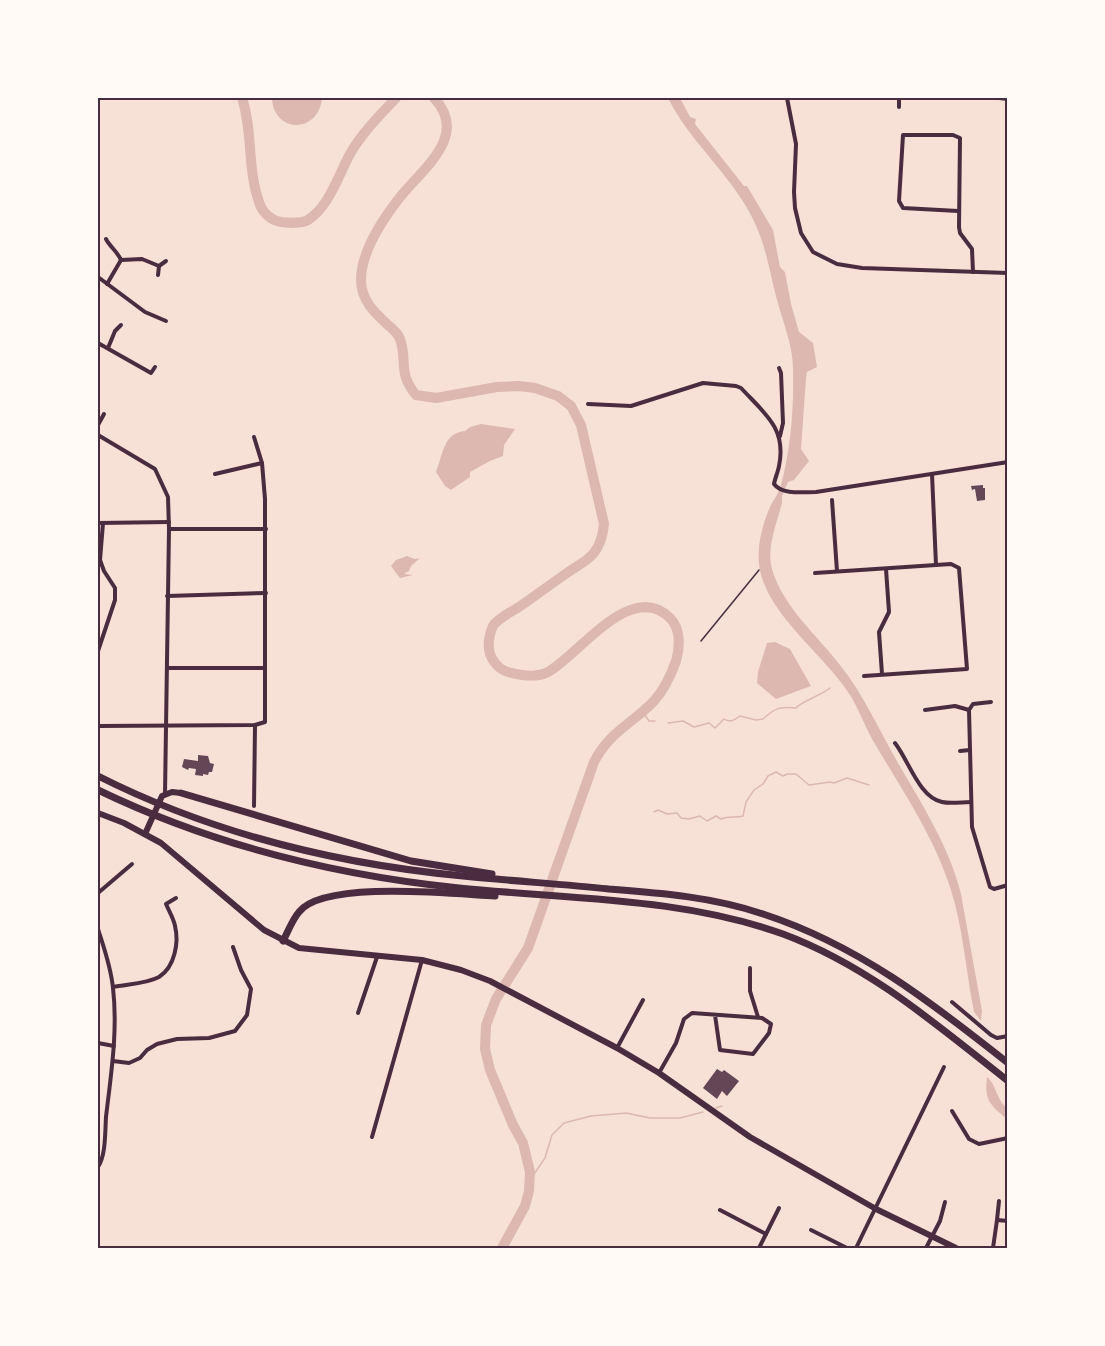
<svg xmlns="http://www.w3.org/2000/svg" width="1105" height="1346" font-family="Inter,sans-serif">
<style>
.water{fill:#dcb8b0}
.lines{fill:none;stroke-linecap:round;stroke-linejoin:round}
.stream{stroke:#dcb8b0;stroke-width:1.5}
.river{stroke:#dcb8b0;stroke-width:10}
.building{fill:#644757}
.path{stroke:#4a2c40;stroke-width:1.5}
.minor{stroke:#4a2c40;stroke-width:4}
.primary{stroke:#4a2c40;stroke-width:6}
.motorway{stroke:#4a2c40;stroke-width:7}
.neatline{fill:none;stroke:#4a2c40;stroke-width:2}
</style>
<rect width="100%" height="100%" fill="#f7e1d7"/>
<g class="water">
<path d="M272 98H321L322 100C316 135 273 132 272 98Z"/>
<path d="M668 98H680L690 117 696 119 695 124 744 186H747L773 230 779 262 780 267 785 272 791 304 799 332 813 343 817 367 807 372 806 378 801 449 809 461 794 480 788 482 782 496V503C777 523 766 548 772 569 783 607 817 635 840 665 864 695 879 730 898 763 923 806 949 846 961 894L982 1011 981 1021 974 1012C966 972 963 926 950 887 933 834 900 787 872 739 865 726 859 711 852 698 828 659 778 623 763 581 754 557 760 530 770 507 774 499 779 493 781 485 791 448 794 407 793 369 793 345 783 323 777 300 767 262 765 235 742 200 719 164 687 136 668 98Z"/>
<path d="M481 424 515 429 504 445 503 456 490 461 470 472V477L451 490 445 486 436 472C443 455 443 433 465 431L470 427Z"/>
<polygon points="407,556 415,559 420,558 411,566 409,571 404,574 413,575 400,578 391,566 396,560"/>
<polygon points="775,642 790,649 811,686 776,699 757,683 758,672 767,643"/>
<path d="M987 1077C996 1084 996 1099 1007 1108V1119C990 1105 984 1100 987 1077Z"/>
</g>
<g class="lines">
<g class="stream">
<polyline points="642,711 649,721 655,721"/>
<path d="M668 723 683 721 694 727 709 723 715 728 724 719C730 723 735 720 740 716L756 720 763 719C775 708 780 706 796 708 800 702 822 695 830 688"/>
<path d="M654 812 658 810 667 814 677 813 681 818 689 819 700 816 707 821 716 816 721 819C729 816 735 818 743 816L746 802 754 790 763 784 768 776 776 772 783 776 787 774H796L809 785 830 782 834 783 847 778 869 785"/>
<polyline points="716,1108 722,1106"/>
<polyline points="530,1180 545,1158 552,1135 564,1123 591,1116 626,1113 650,1118 680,1118 703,1112"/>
</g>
<g class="river">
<path d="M242 98C253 131 247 168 259 202 262 212 270 220 281 222 290 223 300 224 308 220 329 207 339 174 350 154 361 134 380 115 396 98"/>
<path d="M434 98C471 137 419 171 397 201 381 222 361 252 361 280 361 300 374 312 388 325 393 329 398 333 400 339 408 361 397 372 416 395L436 398 497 387 519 386 535 388 558 396 571 406 581 425 604 524C603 535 600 546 593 554 586 562 575 567 567 573 551 584 535 596 519 607 511 612 498 618 493 626 490 632 488 642 489 649 490 659 498 669 508 672 519 675 537 678 548 672 579 655 631 579 670 618 681 629 680 647 676 661 671 675 664 690 654 701 632 724 609 732 594 762L528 948 496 999 486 1025 485 1049 490 1070 513 1125 523 1143 530 1172 529 1191 525 1206 502 1248"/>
</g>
</g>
<g class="building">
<polygon points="983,485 983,488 985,488 985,500 977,501 975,489 972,490 971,486"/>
<polygon points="198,755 208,756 210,763 214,764 212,772 209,772 208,775 203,774 203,776 195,775 196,769 189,768 188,770 182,767 184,759 198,761"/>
<polygon points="717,1069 722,1072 724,1070 739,1081 727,1096 722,1091 717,1099 703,1088"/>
</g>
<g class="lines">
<polyline class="path" points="701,641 759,570"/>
<g class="minor">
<polyline points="787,98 796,144 794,192 795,208 801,233 813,252 837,264 862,268 1008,273"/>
<polyline points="999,98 1008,99"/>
<polyline points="899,107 899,98"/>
<polyline points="958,211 903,208 899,201 903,135 953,135 960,138 959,227 960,233 972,249 973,272"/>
<path d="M106 239C110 247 117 251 121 260L142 259 159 266 158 275"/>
<polyline points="159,266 166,261"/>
<polyline points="98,277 145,312 166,321"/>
<polyline points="107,284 121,260"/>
<polyline points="98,343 151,373 155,367"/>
<polyline points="108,348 115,331 121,325"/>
<polyline points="779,368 781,373 783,423 780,436"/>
<path d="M588 404 631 406 703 383 736 386 741 388C764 413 787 428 779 466 778 472 775 478 774 484 782 495 803 492 816 492L1008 462"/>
<polyline points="98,425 104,414"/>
<polyline points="98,435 155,469 168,497 169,529 165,794"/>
<polyline points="215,474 262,463"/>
<polyline points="932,474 936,565"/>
<polyline points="832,500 837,571"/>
<polyline points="98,523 169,522"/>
<polyline points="169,529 266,529"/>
<polyline points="815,573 951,564 959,568 967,669 864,676"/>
<polyline points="167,596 266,593"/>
<polyline points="98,651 115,600 115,588 104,571 100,560 103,523"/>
<polyline points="167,668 265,668"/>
<polyline points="882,674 879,632 889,612 886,569"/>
<polyline points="925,710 955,706 969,710 972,827 990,887 994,889 1008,885"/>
<polyline points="969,710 973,704 991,702"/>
<polyline points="98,726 255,725 265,722 265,499 262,463 254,437"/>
<path d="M895 743C909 761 919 797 942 802 951 804 962 802 971 802"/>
<polyline points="960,751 970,750"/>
<polyline points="254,806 255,725"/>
<polyline points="98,893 132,864"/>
<path d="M98 929C104 948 111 967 113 988 118 1031 111 1074 106 1117 105 1132 106 1155 98 1167"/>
<polyline points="750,968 750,991 758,1017"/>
<path d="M113 987C127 984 146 984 159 977 175 967 179 942 175 926 174 919 169 911 166 904L176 898"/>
<polyline points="952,1002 991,1035 997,1038 1008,1036"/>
<polyline points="358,1013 377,957"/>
<polyline points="98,1043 114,1046"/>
<polyline points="617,1048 643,1000"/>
<polyline points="113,1061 129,1063 140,1058 147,1050 157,1044 177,1039 209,1038 235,1031 247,1015 251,989 241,970 233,947"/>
<polyline points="659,1073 676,1043 684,1019 692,1013 762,1018 771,1024 769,1033 753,1054 720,1050 715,1015"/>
<polyline points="952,1111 969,1139 979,1144 1008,1138"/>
<polyline points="372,1137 422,960"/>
<polyline points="720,1210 766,1234 779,1208"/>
<polyline points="997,1220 999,1201"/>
<polyline points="811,1230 847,1248"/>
<polyline points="759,1248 766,1234"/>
<polyline points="856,1248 944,1067"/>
<polyline points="926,1248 940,1221 945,1202"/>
<polyline points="993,1248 997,1220 1008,1221"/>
</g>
<g class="primary">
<polyline points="98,813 124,823 161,843 264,930 299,948 422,960 461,970 490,981 617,1048 659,1073 750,1137 876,1209 956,1248"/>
<polyline points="145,834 162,796 172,792 181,793"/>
</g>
<g class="motorway">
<path d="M98 776C211 833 337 864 463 876 512 881 561 884 609 889 661 893 713 897 763 914 858 945 931 1002 1008 1063"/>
<path d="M98 790C212 845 333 875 459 888 567 899 680 897 783 934 869 966 937 1025 1008 1081"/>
<polyline points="181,793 411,861 492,874"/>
<path d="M283 941C288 932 292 920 299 912 324 880 454 894 495 896"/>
</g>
</g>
<rect width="1105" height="1346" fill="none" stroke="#fffaf5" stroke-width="198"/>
<rect x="99" y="99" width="907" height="1148" class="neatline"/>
</svg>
